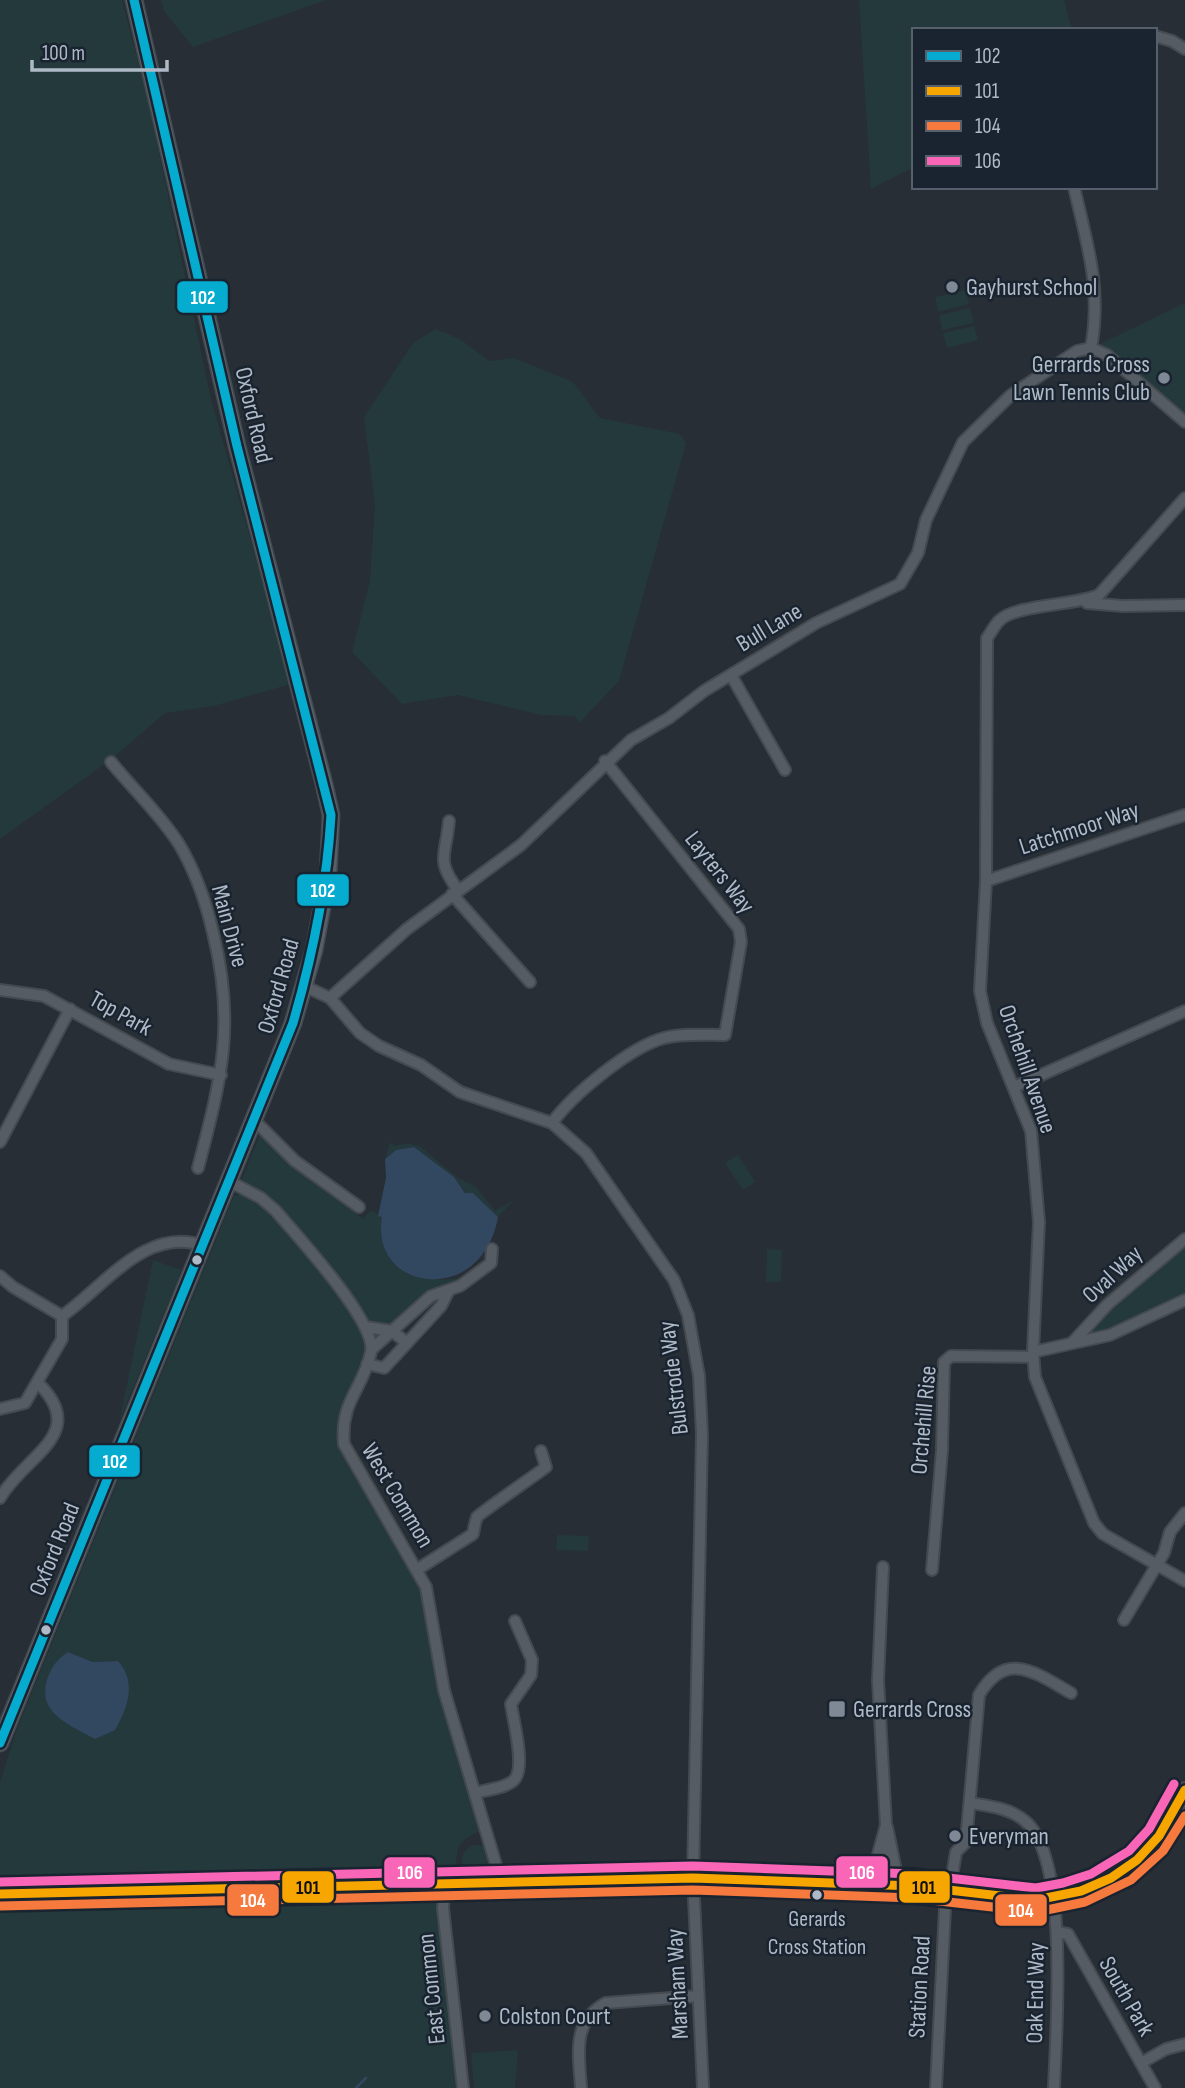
<svg xmlns="http://www.w3.org/2000/svg" width="1185" height="2088" font-family="'Sofia Sans Condensed',sans-serif">
<style>
.green{fill:#24393b;fill-rule:evenodd}
.water{fill:#324760}
.lines{fill:none;stroke-linecap:round;stroke-linejoin:round}
.stream{stroke:#324760;stroke-width:2.5}
.street-casing{stroke:#444a50;stroke-width:14}
.secondary-casing{stroke:#444a50;stroke-width:18}
.primary-casing{stroke:#444a52;stroke-width:19}
.street{stroke:#565c64;stroke-width:10}
.secondary{stroke:#5a6069;stroke-width:14}
.primary{stroke:#595f66;stroke-width:16}
.bus-1-casing{stroke:#1a2430;stroke-width:14}
.bus-2-casing{stroke:#1a2430;stroke-width:14}
.bus-3-casing{stroke:#1a2430;stroke-width:14}
.bus-4-casing{stroke:#1a2430;stroke-width:14}
.bus-1{stroke:#06acd0;stroke-width:9}
.bus-2{stroke:#f7a600;stroke-width:9}
.bus-3{stroke:#f6793e;stroke-width:9}
.bus-4{stroke:#fa66b7;stroke-width:9}
.poi-dot{fill:#7f8995;stroke:#1a2430;stroke-width:2.5}
.bus-dot{fill:#afbac8;stroke:#1a2430;stroke-width:2.5}
.labels{text-anchor:middle;stroke-width:5;stroke-linejoin:round;paint-order:stroke}
.bus-label{font-size:22px;fill:#afbac8;stroke:#1a2430}
.poi-label{font-size:24px;fill:#afbac8;stroke:#1a2430;text-anchor:start}
.street-label{font-size:24px;fill:#afbac8;stroke:#1a2430}
.line-badge{stroke:#1a2430;stroke-width:2.5}
.badge-label{font-size:19px;text-anchor:middle;font-weight:bold;fill:#fff}
.pale-badge-label{font-size:19px;text-anchor:middle;font-weight:bold;fill:#111}
</style>
<rect width="100%" height="100%" fill="#272e35"/>
<g class="green">
<polygon points="0,0 122,0 148,100 211,399 291,684 214,706 165,713 113,758 0,839"/>
<polygon points="161,0 326,0 193,47 164,11"/>
<polygon points="859,0 1064,0 1072,30 914,30 914,167 871,189"/>
<polygon points="966,290 969,304 938,312 935,297"/>
<polygon points="1185,303 1185,413 1100,344"/>
<polygon points="970,308 974,323 942,330 939,315"/>
<polygon points="974,326 978,340 947,348 943,333"/>
<polygon points="436,329 460,339 489,361 514,358 573,382 600,418 680,434 686,443 619,681 579,723 575,716 541,715 458,695 402,704 352,652 370,580 375,504 364,417 413,343"/>
<path d="M261 1132 292 1167 363 1219 371 1210 382 1217C383 1227 381 1241 385 1250 396 1278 432 1283 457 1278L458 1282 392 1326 368 1321 280 1211 241 1182Z"/>
<polygon points="390,1142 394,1146 408,1143 421,1147 458,1178 475,1186 495,1211 514,1200 498,1217 473,1193 466,1193 454,1177 414,1147 396,1150 385,1159"/>
<polygon points="738,1155 755,1182 743,1190 725,1163"/>
<path d="M241 1194 273 1214 312 1259C316 1276 328 1279 337 1291 344 1301 353 1312 359 1322 378 1357 352 1397 339 1430L421 1586 452 1737 483 1830C443 1845 467 1858 448 1877L0 1889V1782L17 1729 234 1196ZM68 1652 93 1662 118 1661 95 1739Z"/>
<polygon points="1185,1245 1185,1295 1093,1336 1090,1335 1089,1330"/>
<polygon points="767,1249 782,1250 781,1282 766,1282"/>
<polygon points="153,1260 182,1270 119,1422"/>
<polygon points="557,1535 589,1536 588,1551 556,1550"/>
<circle cx="477" cy="1860" r="15"/>
<polygon points="435,1892 458,2088 0,2088 0,1902"/>
<polygon points="518,2050 515,2088 474,2088 471,2053"/>
</g>
<g class="water">
<path d="M414 1147 454 1177 465 1193H473L498 1217C482 1308 369 1292 382 1217L378 1216 386 1178 385 1159 396 1150Z"/>
<path d="M68 1652 93 1662 118 1661C137 1682 128 1708 115 1730L95 1739C68 1724 35 1712 48 1677 53 1664 57 1660 68 1652Z"/>
</g>
<g class="lines">
<polyline class="stream" points="356,2088 366,2078"/>
<g class="street-casing">
<g id="street">
<polyline points="1155,36 1172,41 1185,49"/>
<path d="M1074 187C1087 244 1102 288 1091 348"/>
<path d="M1185 498 1099 595C1073 606 1018 604 1000 620 995 624 991 633 987 638L986 881 980 991 987 1023 1031 1131 1039 1222 1033 1352 1035 1377 1094 1523 1103 1534 1185 1581"/>
<polyline points="1087,603 1123,606 1185,605"/>
<polyline points="731,675 785,770"/>
<path d="M111 762C133 789 160 814 179 844 195 871 206 902 213 933 236 1024 221 1080 198 1168"/>
<path d="M449 821C446 856 435 859 458 890"/>
<polyline points="986,881 1185,815"/>
<polyline points="452,894 530,982"/>
<polyline points="304,986 330,998 360,1033 379,1046 421,1065 460,1092 552,1123 586,1153 674,1280 688,1315 699,1376 702,1434 693,1878 703,2088"/>
<polyline points="0,990 44,996 169,1064 221,1075"/>
<polyline points="330,998 407,929 521,845 631,740 669,718 704,691 816,623 900,584 918,553 926,520 963,442 1011,395 1077,351 1091,348 1107,355 1185,422"/>
<polyline points="1014,1087 1185,1011"/>
<polyline points="251,1122 260,1126 295,1161 359,1207"/>
<path d="M552 1123C573 1094 630 1047 664 1038 683 1033 706 1035 725 1035L741 942 739 929 605 761"/>
<polyline points="0,1142 70,1009"/>
<path d="M227 1180 261 1198 276 1211C297 1236 377 1322 371 1352 363 1390 340 1400 344 1444L426 1587 444 1690 502 1885"/>
<path d="M0 1276 13 1287 62 1316C104 1287 146 1225 204 1246"/>
<polyline points="366,1327 392,1331 431,1296 460,1286 491,1263 492,1249"/>
<polyline points="1072,1343 1108,1304 1185,1239"/>
<polyline points="372,1349 392,1331 407,1343"/>
<polyline points="1033,1352 1110,1335 1185,1300"/>
<polyline points="367,1364 384,1368 441,1306 448,1292"/>
<polyline points="0,1409 25,1403 62,1339 62,1316"/>
<path d="M0 1498C25 1455 90 1434 38 1383"/>
<path d="M418 1569 473 1534C474 1529 475 1522 477 1517 480 1513 537 1474 546 1467L541 1451"/>
<polyline points="932,1570 942,1450 944,1362 951,1356 1033,1357"/>
<polyline points="1124,1620 1164,1553 1170,1532 1185,1513"/>
<path d="M475 1793C486 1790 505 1788 513 1781 527 1770 513 1720 511 1704L531 1675 532 1660 515 1621"/>
<path d="M970 1803C989 1806 1010 1808 1025 1821 1070 1858 1056 2031 1054 2088"/>
<polyline points="887,1827 899,1886"/>
<polyline points="870,1884 886,1825 878,1680 883,1567"/>
<polyline points="876,1884 885,1861 886,1845"/>
<polyline points="444,1885 443,1908 463,2088"/>
<path d="M950 1889 956 1852 966 1842 979 1695C1006 1649 1036 1673 1071 1693"/>
<polyline points="1057,1932 1068,1934 1155,2088"/>
<polyline points="1141,2063 1166,2049 1185,2044"/>
<path d="M581 2088C579 2054 571 2022 606 2003L698 1996"/>
<polyline points="936,2088 946,1889"/>
</g>
</g>
<g class="secondary-casing">
<path id="secondary" d="M0 1894 693 1878 914 1886 1036 1900C1075 1898 1120 1878 1148 1850 1164 1833 1174 1810 1185 1790"/>
</g>
<g class="primary-casing">
<polyline id="primary" points="0,1743 293,1023 314,950 328,874 331,815 324,784 237,446 134,0"/>
</g>
<use href="#street" class="street"/>
<use href="#secondary" class="secondary"/>
<use href="#primary" class="primary"/>
<g class="bus-1-casing">
<path id="bus-1" d="M0 1743 293 1023C313 954 327 887 331 815L237 446 134 0"/>
</g>
<g class="bus-2-casing">
<polyline id="bus-2" points="0,1894 693,1878 914,1886 1036,1900 1081,1891 1111,1878 1137,1860 1159,1836 1185,1790"/>
</g>
<g class="bus-3-casing">
<polyline id="bus-3" points="0,1906 693,1890 913,1898 1037,1912 1085,1902 1131,1880 1163,1851 1185,1816"/>
</g>
<g class="bus-4-casing">
<polyline id="bus-4" points="0,1882 693,1866 914,1874 1036,1888 1063,1883 1091,1874 1129,1851 1149,1829 1174,1784"/>
</g>
<use href="#bus-1" class="bus-1"/>
<use href="#bus-2" class="bus-2"/>
<use href="#bus-3" class="bus-3"/>
<use href="#bus-4" class="bus-4"/>
</g>
<g class="poi-dot">
<circle cx="952" cy="287" r="7"/>
<circle cx="1164" cy="378" r="7"/>
<rect x="828" y="1700" width="18" height="18" rx="3.5"/>
<circle cx="955" cy="1836" r="7"/>
<circle cx="485" cy="2016" r="7"/>
</g>
<g class="bus-dot">
<circle cx="197" cy="1260" r="6"/>
<circle cx="46" cy="1630" r="6"/>
<circle cx="817" cy="1895" r="6"/>
</g>
<g class="labels">
<g class="bus-label">
<text x="817" y="1926">Gerards<tspan x="817" dy="28">Cross Station</tspan></text>
</g>
<g class="poi-label">
<text x="966" y="295">Gayhurst School</text>
<text x="1150" y="372" text-anchor="end">Gerrards Cross<tspan x="1150" dy="28">Lawn Tennis Club</tspan></text>
<text x="853" y="1717">Gerrards Cross</text>
<text x="969" y="1844">Everyman</text>
<text x="499" y="2024">Colston Court</text>
</g>
<g class="street-label">
<text transform="translate(254 415) rotate(77)" y="8">Oxford Road</text>
<text transform="translate(769 627) rotate(-31)" y="8">Bull Lane</text>
<text transform="translate(1079 828) rotate(-18)" y="8">Latchmoor Way</text>
<text transform="translate(720 872) rotate(52)" y="8">Layters Way</text>
<text transform="translate(230 926) rotate(75)" y="8">Main Drive</text>
<text transform="translate(278 986) rotate(-74)" y="8">Oxford Road</text>
<text transform="translate(121 1013) rotate(29)" y="8">Top Park</text>
<text transform="translate(1028 1069) rotate(71)" y="8">Orchehill Avenue</text>
<text transform="translate(1112 1274) rotate(-43)" y="8">Oval Way</text>
<text transform="translate(673 1378) rotate(-97)" y="8">Bulstrode Way</text>
<text transform="translate(923 1420) rotate(-85)" y="8">Orchehill Rise</text>
<text transform="translate(398 1495) rotate(59)" y="8">West Common</text>
<text transform="translate(54 1549) rotate(-68)" y="8">Oxford Road</text>
<text transform="translate(677 1984) rotate(-93)" y="8">Marsham Way</text>
<text transform="translate(919 1987) rotate(-87)" y="8">Station Road</text>
<text transform="translate(431 1989) rotate(-96)" y="8">East Common</text>
<text transform="translate(1035 1993) rotate(-89)" y="8">Oak End Way</text>
<text transform="translate(1127 1996) rotate(60)" y="8">South Park</text>
</g>
</g>
<g class="line-badge">
<rect x="176" y="280" width="53" height="34" rx="7" fill="#06acd0"/>
<rect x="296" y="873" width="54" height="34" rx="7" fill="#06acd0"/>
<rect x="88" y="1444" width="53" height="34" rx="7" fill="#06acd0"/>
<rect x="835" y="1855" width="54" height="34" rx="7" fill="#fa66b7"/>
<rect x="383" y="1856" width="53" height="33" rx="7" fill="#fa66b7"/>
<rect x="281" y="1870" width="54" height="34" rx="7" fill="#f7a600"/>
<rect x="898" y="1870" width="53" height="34" rx="7" fill="#f7a600"/>
<rect x="226" y="1883" width="54" height="34" rx="7" fill="#f6793e"/>
<rect x="994" y="1893" width="54" height="34" rx="7" fill="#f6793e"/>
</g>
<g class="badge-label">
<text x="203" y="304">102</text>
<text x="323" y="897">102</text>
<text x="115" y="1468">102</text>
<text x="862" y="1879">106</text>
<text x="410" y="1879">106</text>
<text x="253" y="1907">104</text>
<text x="1021" y="1917">104</text>
</g>
<g class="pale-badge-label">
<text x="308" y="1894">101</text>
<text x="924" y="1894">101</text>
</g>
<rect x="912" y="28" width="245" height="161" fill="#1a2430" stroke="#56606d" stroke-width="2"/>
<rect x="926" y="51" width="35" height="10" fill="#06acd0" stroke="#56606d" stroke-width="2"/>
<text x="975" y="63" font-size="21" fill="#afbac8">102</text>
<rect x="926" y="86" width="35" height="10" fill="#f7a600" stroke="#56606d" stroke-width="2"/>
<text x="975" y="98" font-size="21" fill="#afbac8">101</text>
<rect x="926" y="121" width="35" height="10" fill="#f6793e" stroke="#56606d" stroke-width="2"/>
<text x="975" y="133" font-size="21" fill="#afbac8">104</text>
<rect x="926" y="156" width="35" height="10" fill="#fa66b7" stroke="#56606d" stroke-width="2"/>
<text x="975" y="168" font-size="21" fill="#afbac8">106</text>
<path d="M32 60v10h135v-10" fill="none" stroke="#afbac8" stroke-width="3.5"/>
<text x="42" y="60" font-size="21" fill="#afbac8" stroke="#1a2430" stroke-width="5" paint-order="stroke">100 m</text>
</svg>
